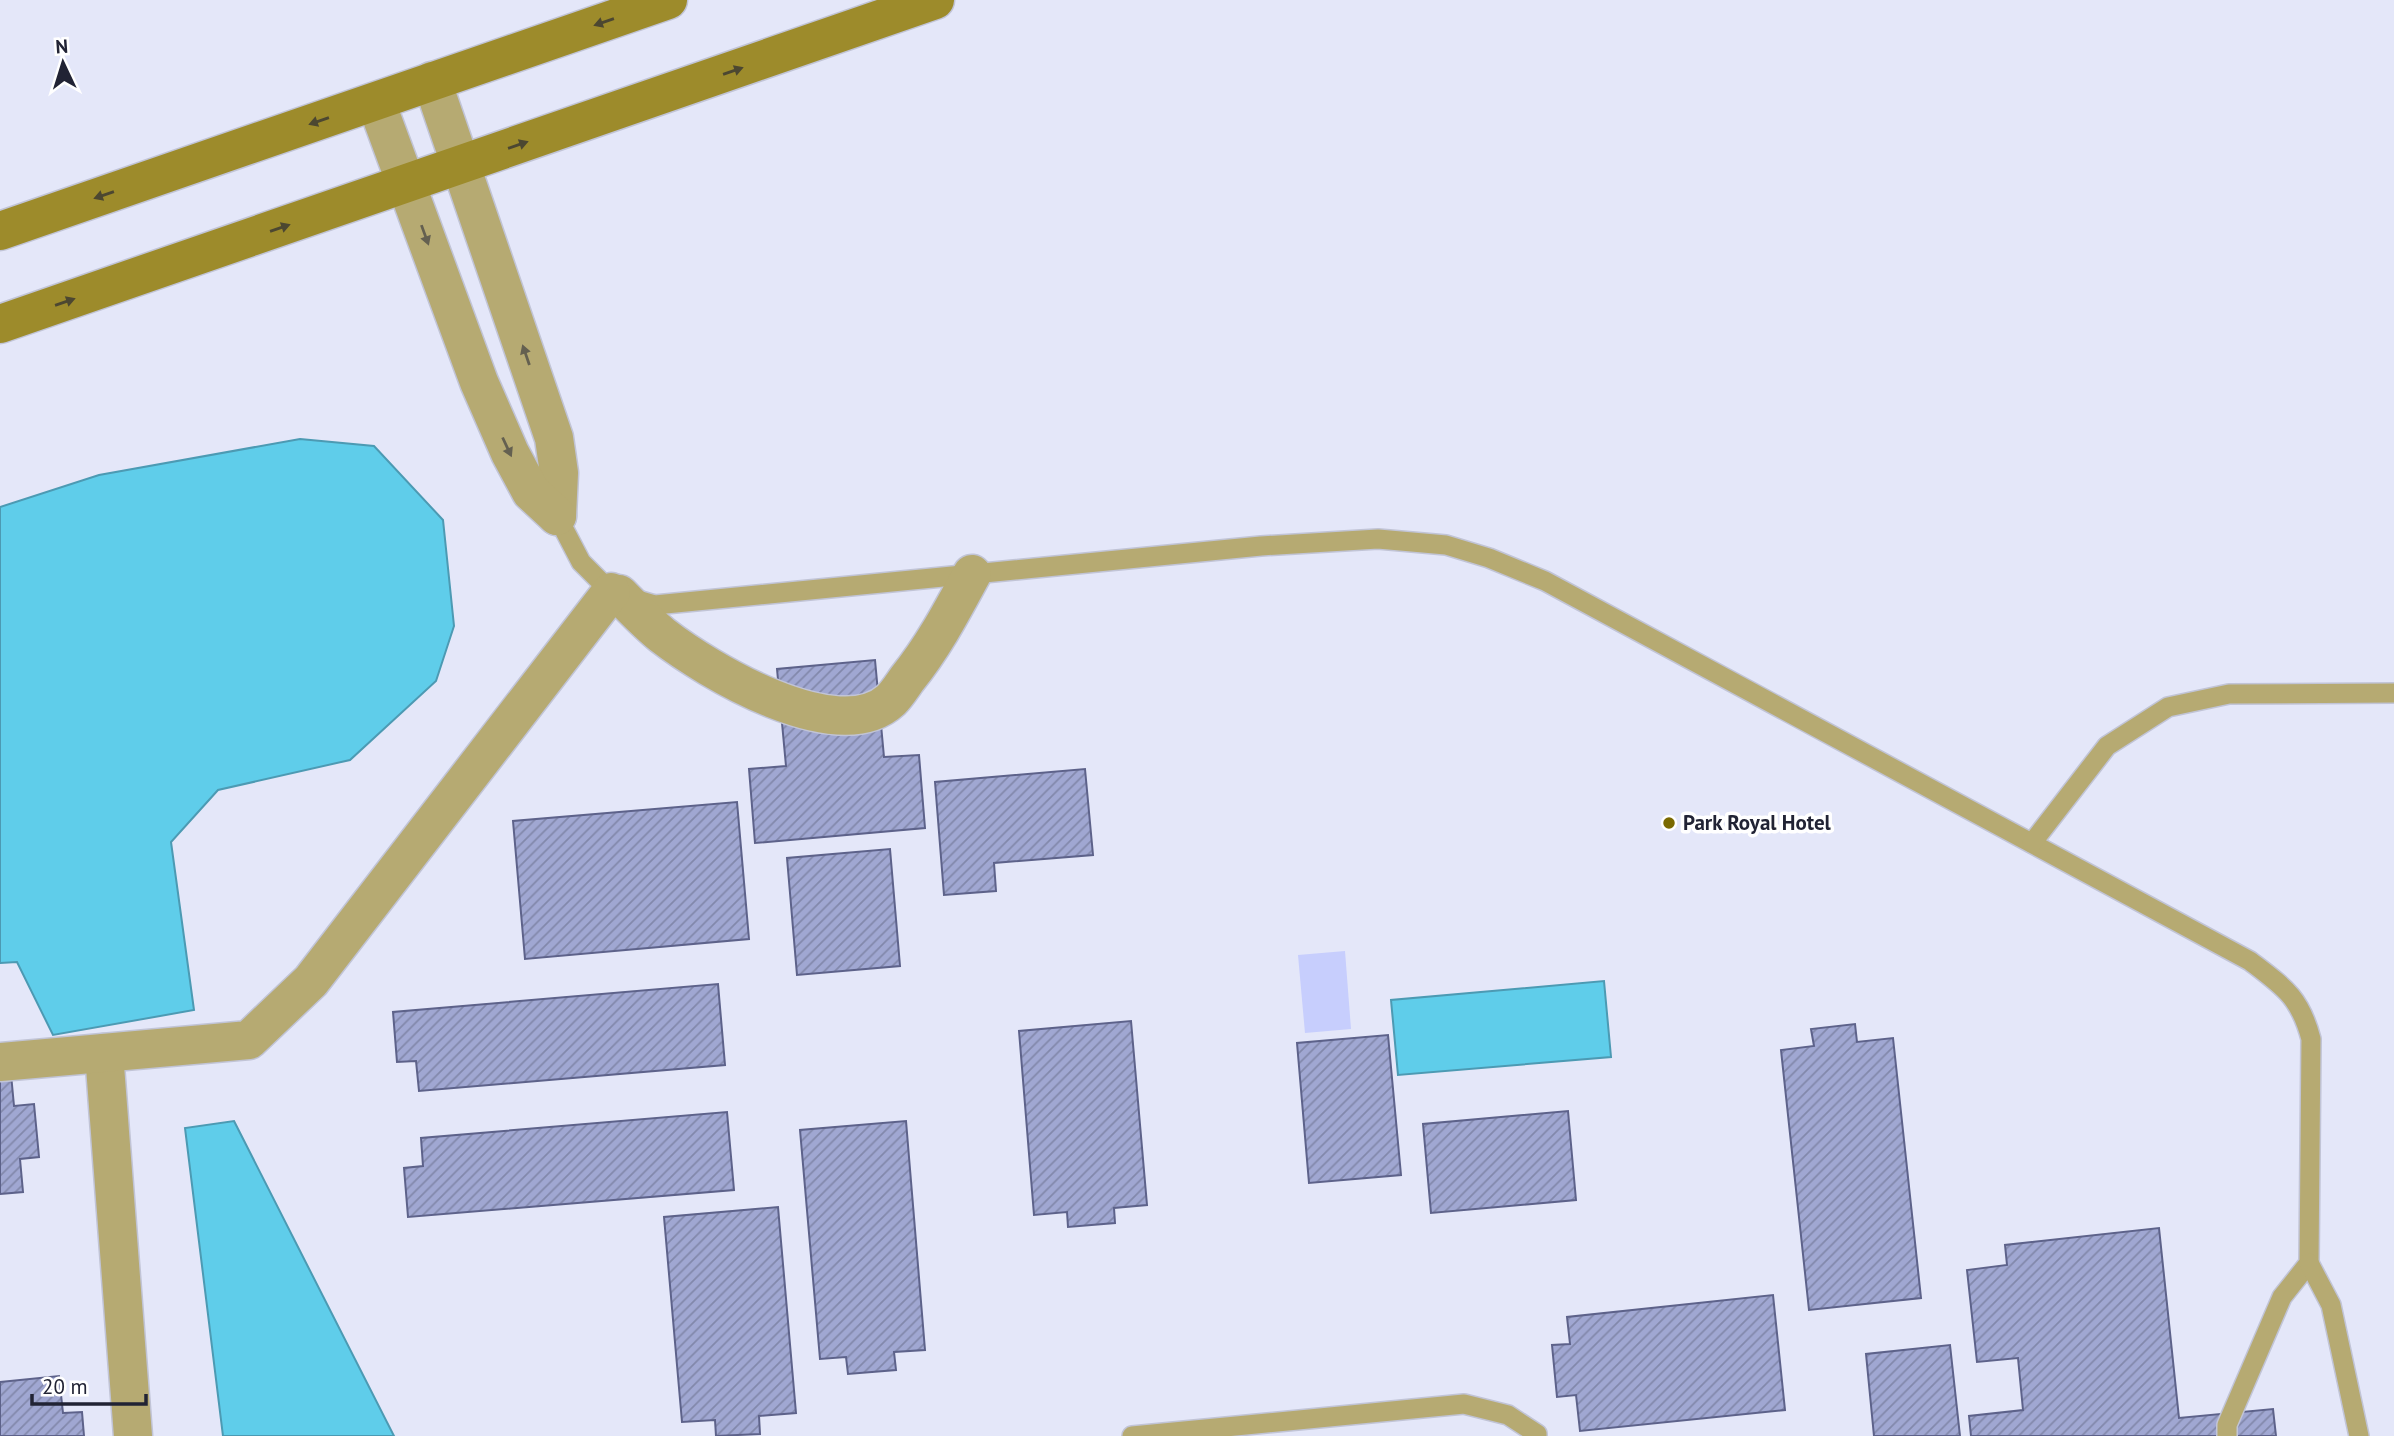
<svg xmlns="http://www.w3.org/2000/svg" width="2394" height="1436" font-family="'PT Sans',sans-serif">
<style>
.green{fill:#c7cefd}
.water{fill:#5fcdea;stroke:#4c9ab3;stroke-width:2}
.building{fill:url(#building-hatch);stroke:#5d628a;stroke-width:2}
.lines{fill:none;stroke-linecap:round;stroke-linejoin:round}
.lane-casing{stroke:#c1c4d6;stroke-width:22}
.street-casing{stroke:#c1c4d6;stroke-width:41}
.secondary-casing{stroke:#c1c4d6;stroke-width:41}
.lane{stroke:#b6aa72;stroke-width:19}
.street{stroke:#b6aa72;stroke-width:38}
.secondary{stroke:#9d8b2b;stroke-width:38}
.oneway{fill:#4c4731}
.oneway2{fill:#646050}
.poi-dot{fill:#7a6900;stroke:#fff;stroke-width:2.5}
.labels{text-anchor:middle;stroke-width:7;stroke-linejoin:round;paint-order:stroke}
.poi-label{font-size:21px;font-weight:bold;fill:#212334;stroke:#fff;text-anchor:start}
</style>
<defs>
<pattern id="building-hatch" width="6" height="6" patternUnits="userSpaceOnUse" patternTransform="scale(1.75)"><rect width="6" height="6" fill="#a0a7d2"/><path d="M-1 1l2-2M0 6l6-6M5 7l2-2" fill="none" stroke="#8288ab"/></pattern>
</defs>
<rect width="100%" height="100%" fill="#e4e7f9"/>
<polygon class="green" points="1345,951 1351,1029 1305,1033 1298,955"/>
<g class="water">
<polygon points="300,439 374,446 443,520 454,626 436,681 350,760 218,790 171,842 194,1010 53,1035 17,962 0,963 0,507 99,475"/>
<polygon points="1604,981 1611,1057 1398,1075 1391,1000"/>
<polygon points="234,1121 394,1436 223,1436 185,1128"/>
</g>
<g class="building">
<polygon points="875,660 884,757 919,755 925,828 755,843 749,769 786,766 777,669"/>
<polygon points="1085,769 1093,855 994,863 996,891 944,895 935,782"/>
<polygon points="737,802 749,939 525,959 513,821"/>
<polygon points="890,849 900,966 797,975 787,858"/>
<polygon points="718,984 725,1065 419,1091 416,1061 397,1062 393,1012"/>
<polygon points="1131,1021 1147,1205 1114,1208 1115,1223 1068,1227 1067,1212 1034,1215 1019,1031"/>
<polygon points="1855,1024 1857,1042 1893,1038 1921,1298 1809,1310 1781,1050 1814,1046 1811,1029"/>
<polygon points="1388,1035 1401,1175 1309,1183 1297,1043"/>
<polygon points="11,1074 14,1106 34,1104 39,1157 20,1159 23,1192 0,1194 0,1076"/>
<polygon points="1568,1111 1576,1200 1431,1213 1423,1124"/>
<polygon points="727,1112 734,1190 408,1217 404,1168 423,1166 421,1138"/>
<polygon points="906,1121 925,1350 894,1352 896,1370 848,1374 846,1357 820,1359 800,1130"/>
<polygon points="778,1207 796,1413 759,1416 760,1434 716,1436 715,1420 682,1422 664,1217"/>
<polygon points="2159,1228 2179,1418 2273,1409 2276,1436 1971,1436 1969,1416 2023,1410 2018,1358 1977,1362 1967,1270 2007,1265 2005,1245"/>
<polygon points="1773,1295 1785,1410 1580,1431 1576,1395 1557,1397 1552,1345 1570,1344 1567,1317"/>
<polygon points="1950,1345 1960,1436 1874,1436 1866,1354"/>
<polygon points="59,1376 63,1413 82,1412 84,1436 0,1436 0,1382"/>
</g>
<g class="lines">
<g class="lane-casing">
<g id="lane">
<path d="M557 516 581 562 611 592 655 605 1261 546 1378 539 1446 545 1489 558 1545 581 2250 961C2284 987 2300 997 2311 1039L2309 1263 2282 1297 2227 1425V1436"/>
<polyline points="2032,843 2107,746 2168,707 2229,694 2394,693"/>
<polyline points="2309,1263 2331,1305 2359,1436"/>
<polyline points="1132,1436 1464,1404 1508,1415 1537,1434 1537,1436"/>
</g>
</g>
<g class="street-casing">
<g id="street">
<polyline points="432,81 554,438 559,473 557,516"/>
<polyline points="376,102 479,382 510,453 531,492 557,516"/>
<path d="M619 594C633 608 647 623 662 635 707 670 838 749 891 700 897 694 902 686 907 679 933 647 952 611 972 574"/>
<polyline points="104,1053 133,1436"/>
<polyline points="0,1062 249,1040 311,981 611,592"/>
</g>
</g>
<g class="secondary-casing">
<g id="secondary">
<polyline points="0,231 668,0"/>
<polyline points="0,324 935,0"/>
</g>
</g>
<use href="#lane" class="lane"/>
<use href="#street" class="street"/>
<use href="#secondary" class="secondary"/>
</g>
<defs><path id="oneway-solid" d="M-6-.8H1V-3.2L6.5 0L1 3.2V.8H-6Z" transform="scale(1.75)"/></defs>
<g class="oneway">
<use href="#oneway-solid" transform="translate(604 22) rotate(161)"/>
<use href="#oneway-solid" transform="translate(733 71) rotate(-19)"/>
<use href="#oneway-solid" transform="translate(319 121) rotate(161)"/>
<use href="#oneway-solid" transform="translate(518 145) rotate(-19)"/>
<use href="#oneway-solid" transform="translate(104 195) rotate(161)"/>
<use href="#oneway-solid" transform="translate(280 228) rotate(-19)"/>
<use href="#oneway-solid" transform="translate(65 302) rotate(-19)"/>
</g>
<g class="oneway2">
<use href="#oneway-solid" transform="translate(425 235) rotate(70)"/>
<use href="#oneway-solid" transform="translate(526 355) rotate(-109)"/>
<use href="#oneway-solid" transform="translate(507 447) rotate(65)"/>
</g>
<circle class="poi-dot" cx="1669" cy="823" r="7"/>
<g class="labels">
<g class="poi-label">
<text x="1683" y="830">Park Royal Hotel</text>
</g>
</g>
<g transform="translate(63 63) rotate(356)" stroke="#ffffff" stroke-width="5" paint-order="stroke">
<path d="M0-5L12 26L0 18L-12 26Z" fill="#212334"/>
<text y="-10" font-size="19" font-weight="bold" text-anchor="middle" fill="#212334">N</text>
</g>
<path d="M32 1394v10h114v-10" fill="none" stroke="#212334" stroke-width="3.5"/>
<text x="42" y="1394" font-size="21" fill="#212334" stroke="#ffffff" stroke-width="5" paint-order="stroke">20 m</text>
</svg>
